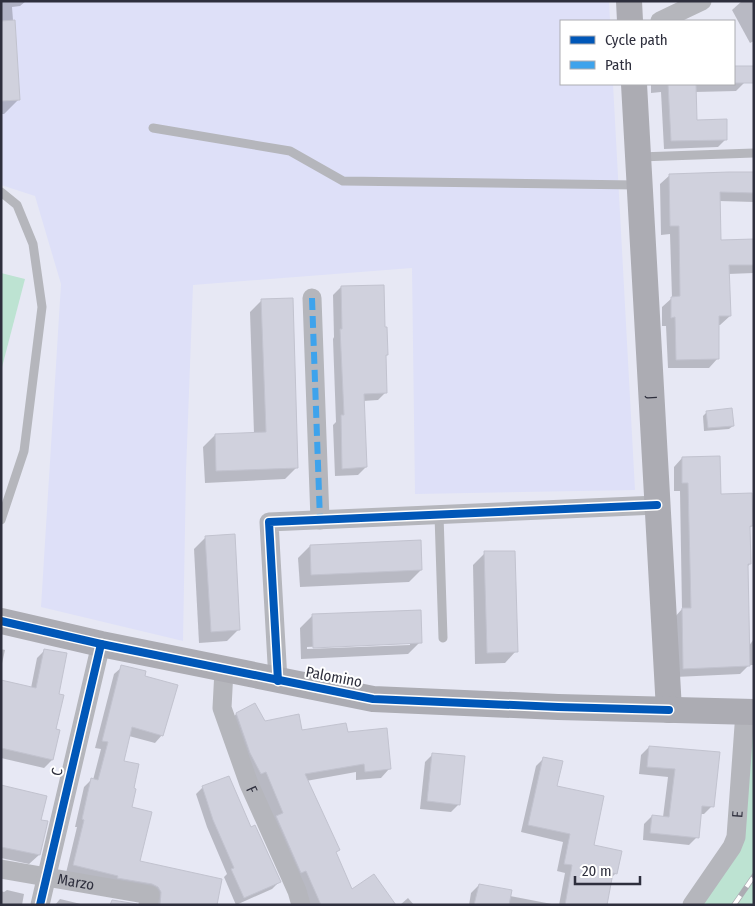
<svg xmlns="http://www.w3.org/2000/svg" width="755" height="906" font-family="'Fira Sans Condensed',sans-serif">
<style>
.built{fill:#dee0f8}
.green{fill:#bde3d2}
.shadow{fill:#0003;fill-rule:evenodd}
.building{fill:#d0d1dd;stroke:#c2c3cf}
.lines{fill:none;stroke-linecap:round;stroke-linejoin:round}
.lane{stroke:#b5b6bc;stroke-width:9}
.street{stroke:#b5b6bc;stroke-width:19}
.secondary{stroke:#acacb3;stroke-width:26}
.rail-casing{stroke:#acacb3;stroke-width:5.5}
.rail{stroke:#fff;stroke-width:4;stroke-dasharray:11;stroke-linecap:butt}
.quiet{stroke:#3ea3ec;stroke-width:6;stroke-dasharray:12 6;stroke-linecap:butt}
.cycleway-casing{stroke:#fff;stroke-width:11}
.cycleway{stroke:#0057b8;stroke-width:8}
.labels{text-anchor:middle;stroke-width:4;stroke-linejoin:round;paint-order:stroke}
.street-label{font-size:15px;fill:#2e2f3d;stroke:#fff}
</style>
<rect width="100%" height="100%" fill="#e7e8f4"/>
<polygon class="built" points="1,1 609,1 610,21 561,21 561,84 613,84 635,490 415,494 412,268 193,285 186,472 183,641 41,607 61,284 35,196 1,185"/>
<g class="green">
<polygon points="1,273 25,279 1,371"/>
<polygon points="754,722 754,905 693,905 732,847"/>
</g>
<g class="shadow">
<polygon points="1,1 26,1 20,6 12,7 19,99 4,114 1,114"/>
<polygon points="742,1 754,1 754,41 750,43 732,10"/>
<polygon points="744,67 744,83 736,91 695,92 696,121 726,139 718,147 664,149 661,92 651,93 651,84 734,84 734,68"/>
<polygon points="754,174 754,202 719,201 719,241 754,241 754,273 728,274 730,316 720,325 717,325 718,358 709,368 668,368 666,326 662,326 662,307 672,298 670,234 661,235 660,184 670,175"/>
<polygon points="341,287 383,329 387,355 384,357 386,392 378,400 363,401 366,467 358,475 335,476 333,425 336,422 333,339 334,337 333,295"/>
<polygon points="262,300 297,467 285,479 205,483 203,447 215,435 254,434 250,312"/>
<polygon points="707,412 733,426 729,429 704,431 703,416"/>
<polygon points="682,458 752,526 749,528 750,564 747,567 748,647 754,639 754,665 749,665 740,674 675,677 674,618 682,609 680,491 674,491 674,467"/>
<polygon points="206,537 239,629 227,641 199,643 194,549"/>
<polygon points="310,546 421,570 409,582 300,587 298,558"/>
<polygon points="485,553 516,651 505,663 475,664 473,565"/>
<path d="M312 616 420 642 408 654 301 659 300 628ZM410 642V645L307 649V647Z"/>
<polygon points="1,649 5,650 1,668"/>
<polygon points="45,650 57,695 52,760 44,768 1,758 1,716 31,688 37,658"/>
<polygon points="122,667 144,677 162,735 155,743 129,736 122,762 139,862 216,905 153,905 66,873 77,827 75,827 84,787 91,780 93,780 101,749 95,748 114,674"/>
<polygon points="236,714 301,732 347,733 389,769 381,778 356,780 356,772 306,781 338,850 335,853 352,891 395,905 309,905 228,723"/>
<polygon points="649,747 719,753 712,806 704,814 700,814 697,837 689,845 643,840 644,824 652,816 663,817 668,777 639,774 641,755"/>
<polygon points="433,754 459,804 451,812 420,809 425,762"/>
<polygon points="544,758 556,787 593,846 616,873 585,905 559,905 565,873 557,871 563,842 521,832 536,766"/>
<polygon points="1,786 39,821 46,822 39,855 29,864 1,858"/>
<polygon points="203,787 251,829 279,882 272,889 236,905 224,877 227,874 207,827 196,794"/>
<polygon points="479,885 510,896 557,905 469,905 471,893"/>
<polygon points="7,890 24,894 22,905 1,905 1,891 4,892"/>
<polygon points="408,898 414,905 400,905"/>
<polygon points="60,899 85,905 55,905"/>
</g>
<g class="building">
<polygon points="15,20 20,100 1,101 1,21"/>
<rect x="734" y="66" width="20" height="17"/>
<polygon points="668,84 696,84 697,120 727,119 727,140 671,141"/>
<polygon points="729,172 754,172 754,193 720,192 721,240 754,239 754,265 729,265 731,316 719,316 719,359 676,360 675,317 671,318 671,297 680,296 679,226 670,226 669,174"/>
<polygon points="384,285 385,327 387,327 388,355 386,355 387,393 364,394 367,467 342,469 341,415 344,415 340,329 342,329 341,286"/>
<polygon points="293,298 298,468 216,471 215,434 266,432 261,299"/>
<polygon points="732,408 734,426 708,428 706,411"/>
<polygon points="720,456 721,494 752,493 753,526 750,526 751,564 748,564 750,666 683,669 682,608 691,608 688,483 682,483 682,457"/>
<polygon points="235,534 240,630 211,632 205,536"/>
<polygon points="421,540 422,570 311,575 310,545"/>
<polygon points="484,551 515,551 518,652 487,653"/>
<polygon points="421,610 422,643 313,648 312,614"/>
<polygon points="44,649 67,653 59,694 64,695 56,729 60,730 53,760 1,748 1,680 36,688"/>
<polygon points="121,665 146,671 145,676 178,685 163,736 132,727 124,761 139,764 134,788 136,789 132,807 152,812 140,861 222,879 217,905 160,905 161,892 158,887 152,884 117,878 118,876 73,865 84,820 82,819 91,778 98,780 108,742 102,741"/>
<polygon points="255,703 265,721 299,714 302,730 346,723 348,732 387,728 391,769 365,772 364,764 305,774 340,850 336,852 352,889 374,874 396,905 321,905 306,871 301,873 276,816 283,813 266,772 261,774 250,753 236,713"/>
<polygon points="649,746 720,752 714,807 702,806 699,838 650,833 652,815 669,817 675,769 647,767"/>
<polygon points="432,753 465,756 460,805 427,801"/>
<polygon points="543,757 563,761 557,786 604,796 594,845 622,851 617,874 613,873 607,905 565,905 572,865 564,864 570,834 528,825"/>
<polygon points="229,776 251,827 255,825 281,882 244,898 231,869 234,868 213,820 202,786"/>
<polygon points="1,785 47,796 41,820 48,821 40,855 1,847"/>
<polygon points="479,884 512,890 509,905 474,905"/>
<polygon points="112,900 137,904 137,905 110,905"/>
</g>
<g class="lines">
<g class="lane">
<polyline points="153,128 290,151 343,181 637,185"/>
<polyline points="639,157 754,153"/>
<polyline points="1,192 17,205 33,244 42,307 24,451 1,520"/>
<polyline points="439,515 443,638"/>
</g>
<g class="street">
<polyline points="660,21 702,1"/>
<polyline points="312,298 320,520"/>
<path id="s1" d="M224 670 222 708 249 784 297 891 301 905"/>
<polyline points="278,681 269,522 657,505"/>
<path id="s2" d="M1 869 150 895 148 905"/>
<polyline points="40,905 101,644"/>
<path id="s3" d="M692 905 732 847 736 837 745 712"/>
</g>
<g class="secondary">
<polyline points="629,1 630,21"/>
<path id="s4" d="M634 84 669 710"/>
<polyline points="1,621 101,644 373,699 558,707 754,712"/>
</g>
<g class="rail-casing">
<polyline id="rail" points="734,905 754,876"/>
</g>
<use href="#rail" class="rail"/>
<polyline class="quiet" points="312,298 320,520"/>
<g class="cycleway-casing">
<g id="cycleway">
<polyline points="1,621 101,644 373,699 558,707 669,710"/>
<polyline points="278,681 269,522 657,505"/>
<polyline points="40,905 101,644"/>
</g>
</g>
<use href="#cycleway" class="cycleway"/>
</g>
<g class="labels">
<g class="street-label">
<text dy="5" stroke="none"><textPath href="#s4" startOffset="314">J</textPath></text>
<text transform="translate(334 677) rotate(11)" y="5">Palomino</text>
<text transform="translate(57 772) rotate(-77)" y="5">C</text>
<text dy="5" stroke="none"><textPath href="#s1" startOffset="125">F</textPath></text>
<text dy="5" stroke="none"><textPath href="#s3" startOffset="104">E</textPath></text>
<text dy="5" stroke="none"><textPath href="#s2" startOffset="76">Marzo</textPath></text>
</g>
</g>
<rect width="755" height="906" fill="none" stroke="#2e2f3d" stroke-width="5"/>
<rect x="560" y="20" width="175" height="65" fill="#ffffff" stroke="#abacb1"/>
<rect x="570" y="36" width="25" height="8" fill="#0057b8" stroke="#abacb1"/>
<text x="605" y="45" font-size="15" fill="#2e2f3d">Cycle path</text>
<rect x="570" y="61" width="25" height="8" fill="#3ea3ec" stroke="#abacb1"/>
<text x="605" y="70" font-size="15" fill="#2e2f3d">Path</text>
<path d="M575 876v8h65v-8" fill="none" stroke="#2e2f3d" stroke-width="2.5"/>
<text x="582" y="876" font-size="15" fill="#2e2f3d" stroke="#ffffff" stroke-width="4" paint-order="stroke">20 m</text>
</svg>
